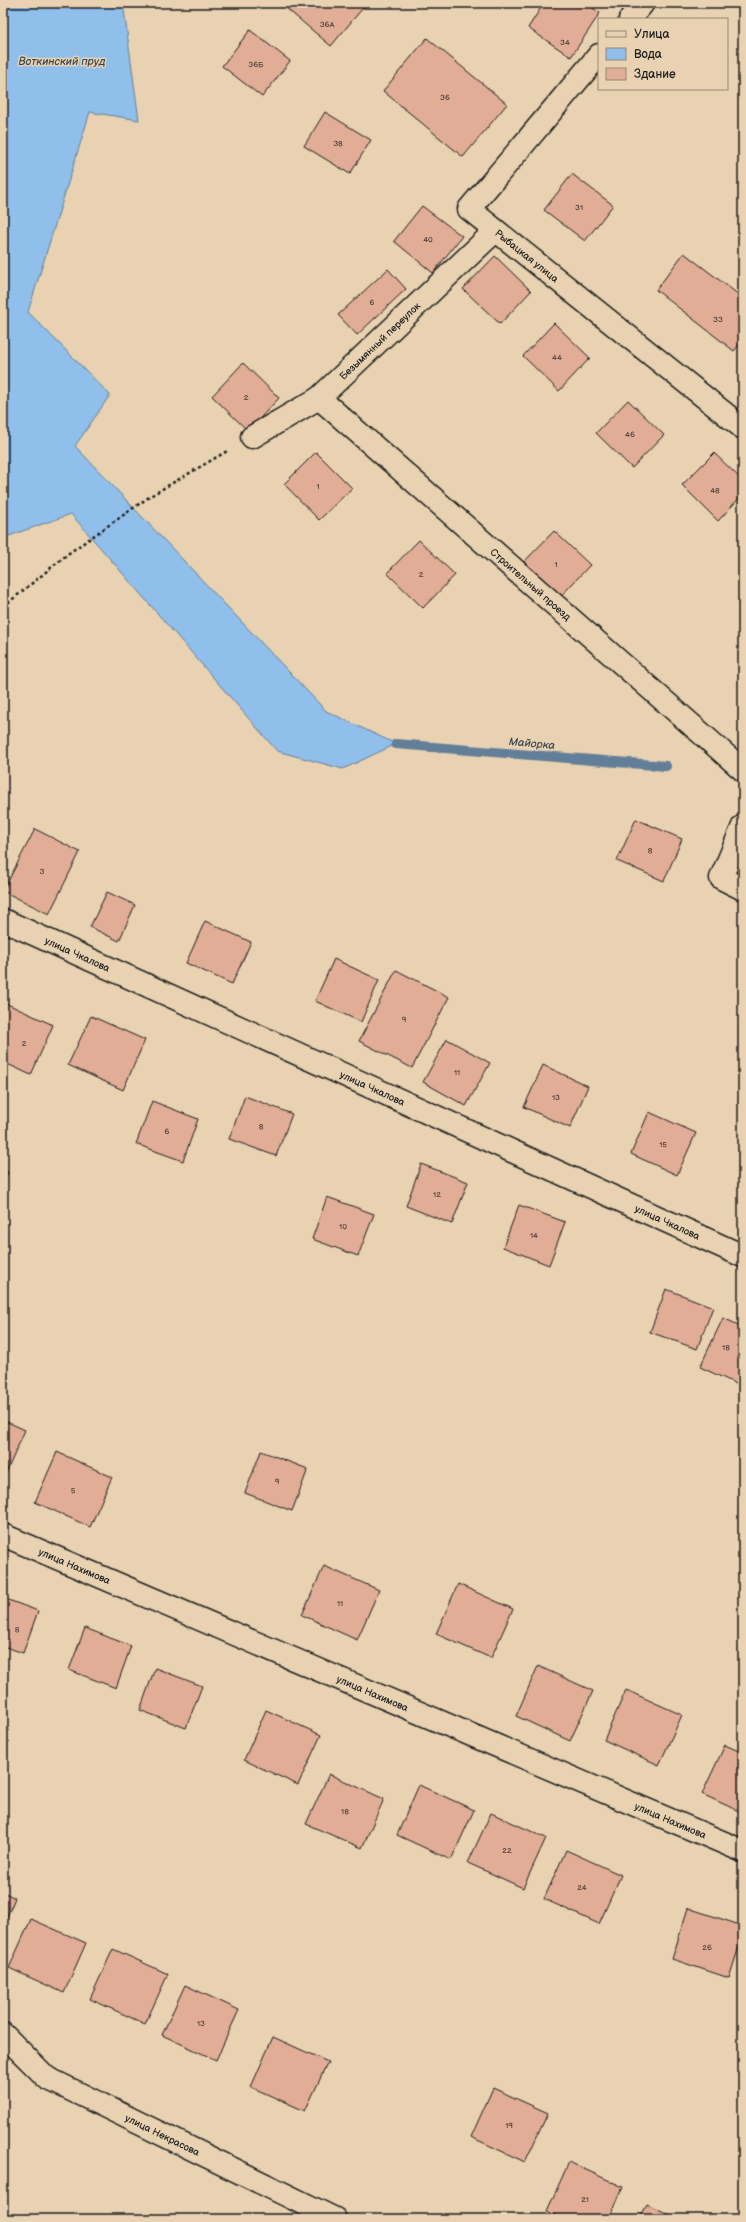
<svg xmlns="http://www.w3.org/2000/svg" width="746" height="2222" font-family="'Balsamiq Sans',sans-serif">
<style>
.water{fill:#90bfeb;stroke:#627e98}
.lines{fill:none;stroke-linecap:round;stroke-linejoin:round}
.stream{stroke:#627e98;stroke-width:10}
.building{fill:#e2ad96;stroke:#1c1c1c}
.minor-casing{stroke:#1c1c1c;stroke-width:25}
.path{stroke:#1c1c1c;stroke-width:2.5;stroke-dasharray:3 3;stroke-linecap:butt}
.minor{stroke:#e8d2b1;stroke-width:22}
.labels{text-anchor:middle;stroke-width:3;stroke-linejoin:round;paint-order:stroke}
.number-label{font-size:8px;fill:#4e403a}
.street-label{font-size:10px;fill:#1c1c1c;stroke:#e8d2b1}
.water-label{font-size:11px;font-style:italic;fill:#394550;stroke:#e8d2b1}
</style>
<rect width="100%" height="100%" fill="#e8d2b1"/>
<filter id="ink" filterUnits="userSpaceOnUse"><feTurbulence type="fractalNoise" baseFrequency=".025" numOctaves="2"/><feDisplacementMap in="SourceGraphic" scale="8" xChannelSelector="R" yChannelSelector="G"/><feConvolveMatrix kernelMatrix="1 2 1 2 8 2 1 2 1" color-interpolation-filters="sRGB"/></filter>
<g filter="url(#ink)">
<polygon class="water" points="3,3 123,3 139,120 90,112 28,312 110,395 75,446 326,711 396,744 343,769 277,751 71,514 3,538"/>
<g class="lines">
<polyline class="stream" points="396,744 666,766"/>
</g>
<g class="building">
<polygon points="280,3 367,3 331,46"/>
<polygon points="544,3 585,3 600,13 571,57 528,28"/>
<polygon points="250,30 290,61 262,97 222,66"/>
<polygon points="427,38 507,104 463,157 383,91"/>
<polygon points="325,112 371,140 350,174 304,146"/>
<polygon points="572,174 613,205 585,241 544,210"/>
<polygon points="422,206 462,236 433,273 394,241"/>
<polygon points="684,253 743,298 743,340 734,351 656,290"/>
<polygon points="495,256 531,291 500,324 463,289"/>
<polygon points="388,269 406,289 357,335 338,315"/>
<polygon points="554,323 590,358 559,391 523,356"/>
<polygon points="243,363 279,398 248,431 212,396"/>
<polygon points="628,400 664,435 632,468 596,433"/>
<polygon points="316,452 352,488 319,520 284,484"/>
<polygon points="714,453 743,481 743,494 718,521 682,485"/>
<polygon points="554,531 590,565 558,599 522,564"/>
<polygon points="419,540 455,575 423,608 387,573"/>
<polygon points="636,819 682,839 664,881 617,861"/>
<polygon points="35,829 80,852 49,914 3,891"/>
<polygon points="107,892 135,905 119,941 90,927"/>
<polygon points="205,921 251,942 232,984 186,963"/>
<polygon points="334,959 379,980 361,1022 315,1001"/>
<polygon points="396,970 449,997 412,1068 359,1041"/>
<polygon points="3,1002 53,1025 31,1075 3,1062"/>
<polygon points="91,1016 145,1040 123,1090 68,1065"/>
<polygon points="447,1039 490,1063 466,1106 423,1082"/>
<polygon points="543,1065 588,1086 570,1128 524,1107"/>
<polygon points="245,1096 292,1114 276,1156 229,1139"/>
<polygon points="152,1101 198,1119 183,1161 136,1144"/>
<polygon points="649,1112 696,1133 677,1175 631,1154"/>
<polygon points="421,1164 468,1182 452,1224 406,1206"/>
<polygon points="3,1170 8,1172 3,1184"/>
<polygon points="327,1197 374,1214 358,1256 312,1239"/>
<polygon points="519,1205 565,1222 549,1265 503,1247"/>
<polygon points="666,1289 713,1307 697,1349 650,1332"/>
<polygon points="723,1318 743,1327 743,1387 700,1367"/>
<polygon points="3,1420 25,1430 3,1480"/>
<polygon points="261,1451 308,1469 292,1511 245,1493"/>
<polygon points="57,1452 112,1477 90,1527 35,1502"/>
<polygon points="324,1566 379,1590 357,1640 302,1615"/>
<polygon points="458,1584 513,1609 491,1658 436,1634"/>
<polygon points="3,1598 38,1611 23,1653 3,1646"/>
<polygon points="85,1628 131,1646 116,1688 69,1670"/>
<polygon points="538,1666 593,1691 570,1741 516,1716"/>
<polygon points="155,1668 202,1686 186,1728 140,1710"/>
<polygon points="626,1690 682,1715 659,1765 604,1740"/>
<polygon points="266,1710 321,1735 298,1785 244,1760"/>
<polygon points="725,1745 743,1753 743,1813 702,1794"/>
<polygon points="329,1774 384,1799 362,1848 306,1824"/>
<polygon points="419,1785 474,1810 451,1860 397,1835"/>
<polygon points="491,1813 546,1838 523,1888 468,1863"/>
<polygon points="566,1850 621,1875 599,1924 544,1899"/>
<polygon points="3,1892 15,1898 3,1926"/>
<polygon points="688,1908 743,1926 743,1934 729,1978 672,1959"/>
<polygon points="31,1919 86,1943 64,1993 9,1968"/>
<polygon points="113,1949 168,1974 145,2024 90,1999"/>
<polygon points="185,1985 239,2010 216,2060 162,2035"/>
<polygon points="273,2037 328,2062 305,2111 251,2087"/>
<polygon points="493,2088 548,2113 525,2162 471,2137"/>
<polygon points="569,2162 623,2187 609,2219 563,2219 547,2211"/>
<polygon points="647,2204 679,2219 640,2219"/>
</g>
<g class="lines">
<g class="minor-casing">
<g id="minor">
<polyline points="630,19 643,3"/>
<path id="s1" d="M599 55 469 209 743 428"/>
<path id="s2" d="M319 398 743 770"/>
<path id="s3" d="M252 437 319 398 495 231"/>
<polyline points="743,826 721,878 743,889"/>
<path id="s4" d="M3 920 743 1256"/>
<path id="s5" d="M3 1535 743 1851"/>
<path id="s6" d="M3 2034 47 2078 335 2219"/>
</g>
</g>
<polyline class="path" points="3,607 69,553 152,495 229,450"/>
<use href="#minor" class="minor"/>
</g>
</g>
<g class="labels">
<g class="number-label">
<text x="327" y="27">36А</text>
<text x="565" y="45">34</text>
<text x="256" y="67">36Б</text>
<text x="445" y="100">36</text>
<text x="338" y="146">38</text>
<text x="579" y="210">31</text>
<text x="428" y="242">40</text>
<text x="372" y="305">6</text>
<text x="718" y="322">33</text>
<text x="557" y="360">44</text>
<text x="246" y="400">2</text>
<text x="630" y="437">46</text>
<text x="318" y="489">1</text>
<text x="715" y="493">48</text>
<text x="556" y="567">1</text>
<text x="421" y="577">2</text>
<text x="650" y="853">8</text>
<text x="42" y="874">3</text>
<text x="404" y="1022">9</text>
<text x="24" y="1046">2</text>
<text x="457" y="1075">11</text>
<text x="556" y="1100">13</text>
<text x="261" y="1129">8</text>
<text x="167" y="1134">6</text>
<text x="663" y="1147">15</text>
<text x="437" y="1197">12</text>
<text x="343" y="1229">10</text>
<text x="534" y="1238">14</text>
<text x="726" y="1350">18</text>
<text x="277" y="1484">9</text>
<text x="73" y="1493">5</text>
<text x="340" y="1606">11</text>
<text x="17" y="1632">8</text>
<text x="345" y="1814">18</text>
<text x="507" y="1853">22</text>
<text x="582" y="1890">24</text>
<text x="707" y="1950">26</text>
<text x="201" y="2026">13</text>
<text x="509" y="2128">19</text>
<text x="585" y="2202">21</text>
</g>
<g class="street-label">
<text dy="4" stroke="none"><textPath href="#s1" startOffset="276">Рыбацкая улица</textPath></text>
<text dy="4" stroke="none"><textPath href="#s3" startOffset="161">Безымянный переулок</textPath></text>
<text dy="4" stroke="none"><textPath href="#s2" startOffset="282">Строительный проезд</textPath></text>
<text dy="4" stroke="none"><textPath href="#s4" startOffset="82">улица Чкалова</textPath></text>
<text dy="4" stroke="none"><textPath href="#s4" startOffset="406">улица Чкалова</textPath></text>
<text dy="4" stroke="none"><textPath href="#s4" startOffset="730">улица Чкалова</textPath></text>
<text dy="4" stroke="none"><textPath href="#s5" startOffset="78">улица Нахимова</textPath></text>
<text dy="4" stroke="none"><textPath href="#s5" startOffset="402">улица Нахимова</textPath></text>
<text dy="4" stroke="none"><textPath href="#s5" startOffset="726">улица Нахимова</textPath></text>
<text dy="4" stroke="none"><textPath href="#s6" startOffset="191">улица Некрасова</textPath></text>
</g>
<g class="water-label">
<text x="62" y="65">Воткинский пруд</text>
<text transform="translate(532 743) rotate(5)" y="4">Майорка</text>
</g>
</g>
<rect width="746" height="2222" fill="none" stroke="#e8d2b1" stroke-width="16"/>
<rect x="8" y="8" width="730" height="2206" fill="none" stroke="#1c1c1c" stroke-width="1.5" filter="url(#ink)"/>
<rect x="598" y="18" width="130" height="72" fill="#e8d2b1" stroke="#968975"/>
<rect x="606" y="31" width="20" height="6" fill="#e8d2b1" stroke="#968975"/>
<text x="634" y="38" font-size="12" fill="#1c1c1c">Улица</text>
<rect x="606" y="48" width="20" height="12" fill="#90bfeb" stroke="#968975"/>
<text x="634" y="58" font-size="12" fill="#1c1c1c">Вода</text>
<rect x="606" y="68" width="20" height="12" fill="#e2ad96" stroke="#968975"/>
<text x="634" y="78" font-size="12" fill="#1c1c1c">Здание</text>
</svg>
